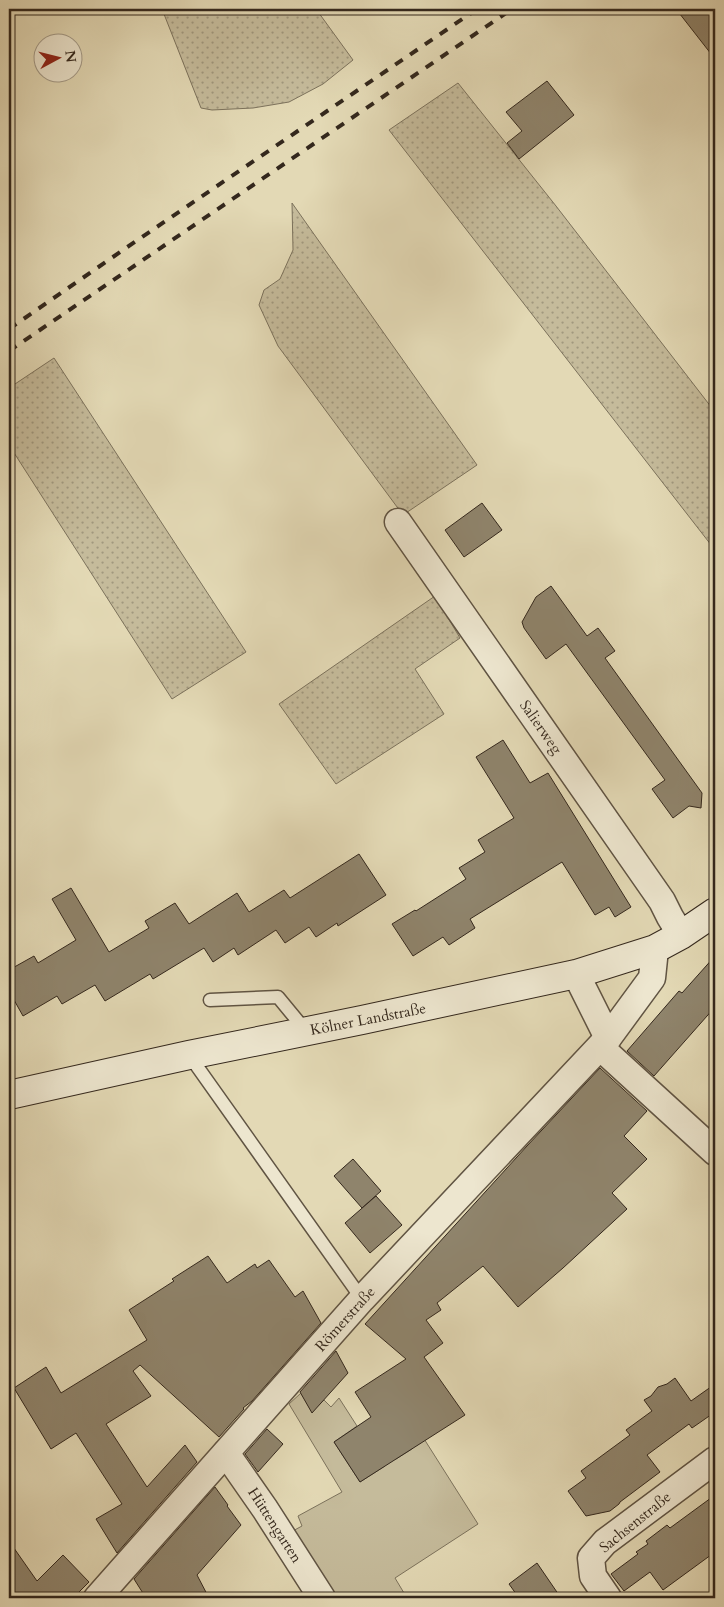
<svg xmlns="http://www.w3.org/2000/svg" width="724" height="1607" font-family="Cardo,serif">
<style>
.grass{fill:url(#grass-dots);stroke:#7c725c}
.garden{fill:#c5bb9b;stroke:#7c725c}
.building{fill:#8f846c;stroke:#34281d}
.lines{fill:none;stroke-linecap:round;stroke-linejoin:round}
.lane-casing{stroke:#605443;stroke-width:15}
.street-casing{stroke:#605443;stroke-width:29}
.secondary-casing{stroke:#34281d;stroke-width:30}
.lane{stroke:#ede6cf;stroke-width:12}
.street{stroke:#ede6cf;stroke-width:26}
.secondary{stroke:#ede6cf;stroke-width:28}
.rail{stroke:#34281d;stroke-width:4;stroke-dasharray:9 9;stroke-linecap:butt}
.labels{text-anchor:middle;stroke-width:4;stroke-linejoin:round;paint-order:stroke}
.street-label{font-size:15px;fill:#34281d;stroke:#ede6cf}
</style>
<defs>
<pattern id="grass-dots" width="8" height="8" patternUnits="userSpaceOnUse" patternTransform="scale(1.25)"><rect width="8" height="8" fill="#c5bb9b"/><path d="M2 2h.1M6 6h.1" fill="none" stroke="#a1987e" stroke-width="1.8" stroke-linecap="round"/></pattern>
</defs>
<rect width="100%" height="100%" fill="#e3d9b5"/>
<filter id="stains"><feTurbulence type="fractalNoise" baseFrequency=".004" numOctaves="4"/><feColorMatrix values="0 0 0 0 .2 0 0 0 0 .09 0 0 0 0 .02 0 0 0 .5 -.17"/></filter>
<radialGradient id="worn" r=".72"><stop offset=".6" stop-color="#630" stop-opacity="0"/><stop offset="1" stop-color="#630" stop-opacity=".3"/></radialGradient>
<g class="grass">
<polygon points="162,9 316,9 353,60 323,84 289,102 253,108 212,110 201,108"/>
<polygon points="458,83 556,206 715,412 715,550 389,130"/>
<polygon points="292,203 477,465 403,515 278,346 259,305 264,290 280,279 293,250"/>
<polygon points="54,358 246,652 172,699 9,445 9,388"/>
<polygon points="435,596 460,638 415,669 444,714 336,784 279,704"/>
</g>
<polygon class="garden" points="301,1393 312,1412 324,1400 331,1407 339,1398 357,1426 334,1442 360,1482 385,1466 376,1451 386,1445 396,1459 412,1449 407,1412 478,1524 395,1578 407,1598 335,1598 321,1574 289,1533 302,1526 298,1516 342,1492 289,1404"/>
<g class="building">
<polygon points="676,9 715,9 715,59"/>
<polygon points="547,81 574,115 519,159 507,143 522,131 506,112"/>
<polygon points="482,503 502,530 464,557 445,530"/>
<polygon points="551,586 587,636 598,628 615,651 605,658 702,793 701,808 689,806 673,818 652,789 665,780 566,644 546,659 524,628 522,622 536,597"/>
<polygon points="503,740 530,783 548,773 631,907 615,917 609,907 595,915 562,862 470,919 475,928 449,945 443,937 413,956 392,924 415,910 416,911 466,879 459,868 485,852 478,840 514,818 476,757"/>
<polygon points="359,854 386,895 338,926 337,923 316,937 309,927 285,943 276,930 238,955 234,948 213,962 204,948 153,979 150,974 105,1001 95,985 62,1004 57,996 23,1016 9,991 9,970 34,956 38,963 76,940 52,899 71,888 109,952 149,928 145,921 175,903 189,924 237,893 249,912 284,890 290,898"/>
<polygon points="715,956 715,1007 654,1076 627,1051 679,991 682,993"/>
<polygon points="600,1068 647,1111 624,1136 647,1159 612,1193 627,1209 563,1268 518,1307 483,1266 437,1303 441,1310 426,1320 443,1343 424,1357 465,1415 360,1482 334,1442 371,1417 355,1392 406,1359 365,1324 527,1146"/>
<polygon points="353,1159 381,1191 362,1208 334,1176"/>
<polygon points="376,1196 402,1225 370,1253 345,1223"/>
<polygon points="208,1256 227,1283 255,1264 257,1268 269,1260 295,1297 303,1291 321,1323 252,1401 243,1408 244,1409 219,1437 140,1365 133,1371 151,1396 106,1424 147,1487 185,1445 197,1462 117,1553 96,1519 122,1504 76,1433 51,1449 14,1388 46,1367 61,1393 147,1340 129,1310 174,1281 172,1279"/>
<polygon points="336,1351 348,1373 312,1413 300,1392"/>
<polygon points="675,1378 691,1401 715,1384 715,1412 692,1428 689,1424 647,1455 660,1472 620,1502 619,1504 610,1511 586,1516 568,1491 586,1478 581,1471 630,1435 626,1430 652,1411 644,1400 651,1396 658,1387 667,1384"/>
<polygon points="267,1429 283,1444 258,1472 245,1454"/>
<polygon points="215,1487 228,1505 227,1506 241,1525 197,1575 209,1598 146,1598 134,1579"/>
<polygon points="715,1495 715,1552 663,1590 650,1572 624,1591 611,1574 638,1554 636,1552 648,1544 646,1541 667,1525 670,1528"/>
<polygon points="9,1541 37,1581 63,1555 89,1582 73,1598 9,1598"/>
<polygon points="537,1563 561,1598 519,1598 509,1584"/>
</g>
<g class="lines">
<g class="lane-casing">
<g id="lane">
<polyline points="210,1000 278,997 306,1031"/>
<polyline points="189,1055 362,1299"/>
</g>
</g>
<g class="street-casing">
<g id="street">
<polyline points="398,522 662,901 670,917 681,935"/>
<polyline points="576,974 608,1038"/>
<polyline points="600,1047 715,1152"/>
<polyline points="226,1453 265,1509 322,1598"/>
<polyline points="97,1598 362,1299 608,1038 652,978 655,949"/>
<polyline points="608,1598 593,1576 591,1558 605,1542 715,1460"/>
</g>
</g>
<g class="secondary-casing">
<polyline id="secondary" points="9,1095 189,1055 362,1020 576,974 655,949 681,935 715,912"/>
</g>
<use href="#lane" class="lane"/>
<use href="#street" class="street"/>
<use href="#secondary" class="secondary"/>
<g class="rail">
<polyline points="9,329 123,250 477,9"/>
<polyline points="9,351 512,9"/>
</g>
</g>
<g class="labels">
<g class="street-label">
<text transform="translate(541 727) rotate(55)" y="5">Salierweg</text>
<text transform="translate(368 1019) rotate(-11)" y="5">Kölner Landstraße</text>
<text transform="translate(345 1319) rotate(-48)" y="5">Römerstraße</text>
<text transform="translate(635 1522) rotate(-39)" y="5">Sachsenstraße</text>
<text transform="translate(275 1525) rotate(57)" y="5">Hüttengarten</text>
</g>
</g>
<rect width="724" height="1607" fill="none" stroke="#e3d9b5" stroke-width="30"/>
<rect x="10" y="10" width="704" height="1587" fill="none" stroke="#34281d" stroke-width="2.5"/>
<rect x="15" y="15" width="694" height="1577" fill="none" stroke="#34281d"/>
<g transform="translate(58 58) rotate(83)"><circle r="24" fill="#ede6cf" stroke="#a39a88"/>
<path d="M0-4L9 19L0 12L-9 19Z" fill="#8f2418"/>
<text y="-8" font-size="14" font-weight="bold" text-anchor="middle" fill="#34281d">N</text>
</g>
<rect width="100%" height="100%" filter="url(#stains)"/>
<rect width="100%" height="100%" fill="url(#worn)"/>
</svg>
